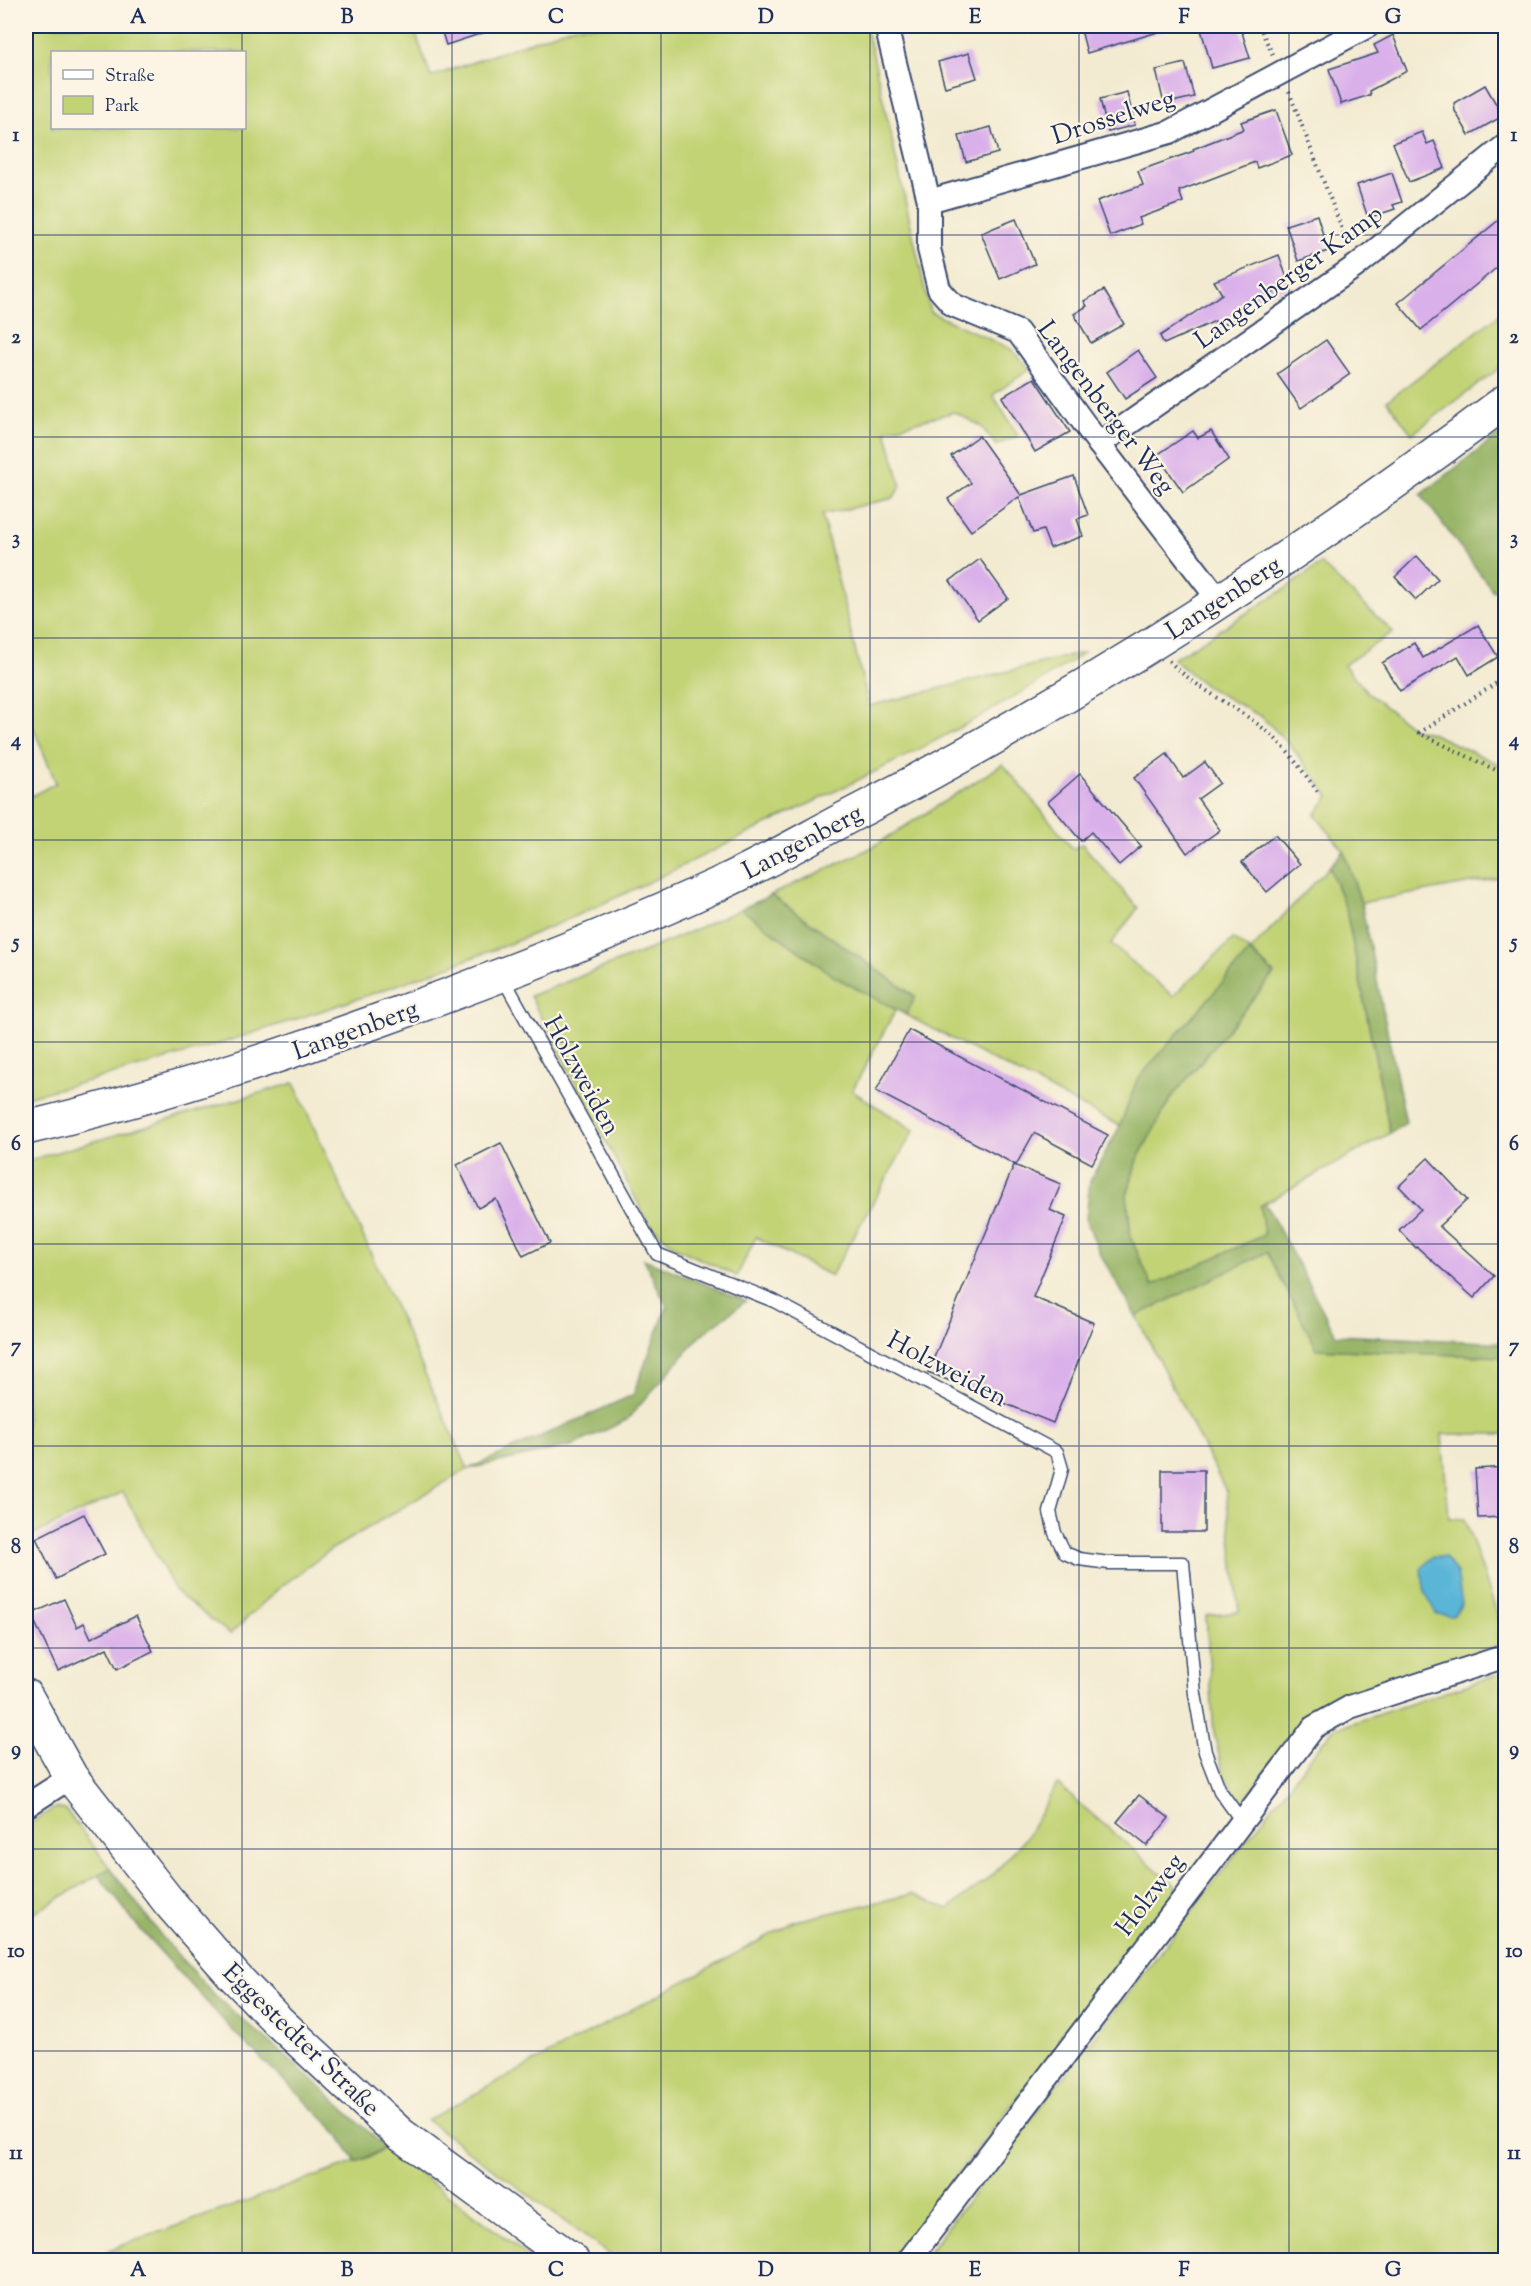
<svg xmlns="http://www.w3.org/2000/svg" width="1531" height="2286" font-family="'Sorts Mill Goudy',serif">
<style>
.green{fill:#c2d376;stroke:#6e816a;stroke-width:1.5;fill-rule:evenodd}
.forest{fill:#99b567;stroke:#5a7262;stroke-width:1.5}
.water{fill:#5ab5d7;stroke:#3a729a;stroke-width:1.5}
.building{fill:#dab0ea}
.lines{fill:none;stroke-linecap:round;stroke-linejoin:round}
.lane-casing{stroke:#3b4b6f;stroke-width:15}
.street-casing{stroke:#3b4b6f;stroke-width:26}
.secondary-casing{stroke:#3b4b6f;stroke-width:36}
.path{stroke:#3b4b6f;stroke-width:4;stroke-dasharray:1.5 4.5;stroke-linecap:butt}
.lane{stroke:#fff;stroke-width:12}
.street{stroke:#fff;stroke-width:22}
.secondary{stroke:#fff;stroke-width:33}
.grid{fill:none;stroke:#1b2f5e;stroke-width:1.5;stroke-opacity:0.55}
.labels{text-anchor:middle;stroke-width:4.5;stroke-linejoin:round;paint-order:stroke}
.street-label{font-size:26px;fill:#1b2f5e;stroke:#fcf5e5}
.neatline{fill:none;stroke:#1b2f5e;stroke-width:2}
.grid-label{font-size:20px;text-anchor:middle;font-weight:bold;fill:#1b2f5e}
</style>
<rect width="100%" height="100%" fill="#fcf5e5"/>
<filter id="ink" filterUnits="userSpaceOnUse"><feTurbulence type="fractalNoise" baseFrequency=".0167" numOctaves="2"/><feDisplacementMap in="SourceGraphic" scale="12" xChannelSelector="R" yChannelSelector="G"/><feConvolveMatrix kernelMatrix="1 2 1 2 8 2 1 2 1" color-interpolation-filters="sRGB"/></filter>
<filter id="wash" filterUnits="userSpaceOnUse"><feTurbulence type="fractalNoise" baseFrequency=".008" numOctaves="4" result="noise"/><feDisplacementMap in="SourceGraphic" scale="24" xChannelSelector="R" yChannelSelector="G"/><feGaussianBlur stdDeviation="1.35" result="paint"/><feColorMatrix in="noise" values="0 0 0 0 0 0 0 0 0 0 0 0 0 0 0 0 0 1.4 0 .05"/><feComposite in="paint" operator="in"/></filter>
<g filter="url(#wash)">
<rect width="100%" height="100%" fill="#f3ebd1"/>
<g class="green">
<path d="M26 26H413L431 77 575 26H865L872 50 930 312 1011 349 1030 369 993 395 1018 436 996 445 981 426 954 412 886 430 901 486 893 498 822 515 869 706 1085 652C989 717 884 768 780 818 688 863 596 910 501 947 345 1006 187 1057 26 1097V799L56 783 26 710ZM52 52H244V128H52Z"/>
<polygon points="1505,310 1505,364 1412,434 1387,401"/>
<polygon points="1321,564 1393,632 1344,665 1368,693 1414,729 1431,733 1505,767 1505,877 1361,903 1344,851 1315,815 1329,796 1290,745 1262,717 1207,687 1173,659 1282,591"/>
<polygon points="1003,764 1073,849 1082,844 1138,908 1111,944 1173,996 1233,939 1250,951 1329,867 1346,909 1390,1133 1260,1206 1265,1235 1152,1287 1131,1238 1127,1195 1137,1160 1171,1098 1273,973 1251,951 1138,1080 1120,1126 906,1015 915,996 771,895 871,848"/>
<polygon points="741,909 835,977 896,1009 852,1091 914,1130 831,1276 756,1237 737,1276 677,1248 648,1222 530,996 653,948"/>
<polygon points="294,1083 468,1469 332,1549 278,1589 230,1634 176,1592 123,1492 26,1538 26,1161"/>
<polygon points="1267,1252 1317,1349 1505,1357 1505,1434 1442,1434 1449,1518 1465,1519 1505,1637 1505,1643 1327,1703 1302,1722 1241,1805 1223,1773 1214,1733 1206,1616 1239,1612 1226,1491 1136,1316"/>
<polygon points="1505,1672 1505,2260 922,2260 1332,1730"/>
<polygon points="1057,1784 1179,1889 891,2260 617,2260 427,2120 796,1921 912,1894 948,1909 993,1875 1027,1836"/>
<polygon points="54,1808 66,1810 110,1868 26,1918 26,1827"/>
<polygon points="385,2147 534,2260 118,2260 109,2250 370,2157"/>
</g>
<g class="forest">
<polygon points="1505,430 1505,588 1493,591 1421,495"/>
<polygon points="1344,851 1361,903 1406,1123 1390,1133 1346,909 1329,867"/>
<polygon points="771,895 915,997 906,1015 835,977 741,909"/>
<polygon points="1250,951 1274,974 1171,1098 1137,1160 1127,1195 1131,1238 1152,1286 1264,1235 1260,1206 1265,1203 1336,1335 1505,1343 1505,1357 1317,1349 1267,1252 1136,1316 1100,1254 1086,1220 1090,1181 1120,1126 1137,1080"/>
<polygon points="644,1259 746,1301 701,1335 627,1420 574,1445 468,1469 633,1395 667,1307"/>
<polygon points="110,1868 166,1942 215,1996 305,2073 385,2147 370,2156 356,2162 337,2132 234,2032 139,1928 99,1876"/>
</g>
<polygon class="water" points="1433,1556 1445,1557 1457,1573 1462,1604 1453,1616 1436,1614 1425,1592 1421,1569"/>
<g id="blocks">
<g class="building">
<polygon points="440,26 495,26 495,29 446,45"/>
<polygon points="1080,26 1164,26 1165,30 1087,53"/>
<polygon points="1200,26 1240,26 1250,58 1212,68"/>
<polygon points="1393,35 1407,71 1369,91 1370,95 1341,104 1329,69 1378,53 1374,45"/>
<polygon points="969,53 977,78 945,87 938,62"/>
<polygon points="1185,63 1194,97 1164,104 1156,70"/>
<polygon points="1485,85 1503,116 1469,135 1455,111 1454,103"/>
<polygon points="1127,92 1135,125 1108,132 1100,99"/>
<polygon points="1276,110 1292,155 1257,168 1255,162 1179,191 1183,202 1139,218 1141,224 1110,236 1097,201 1143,185 1138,171 1194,151 1193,149 1244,129 1241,122"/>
<polygon points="991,127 998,153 966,162 959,136"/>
<polygon points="1422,132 1427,144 1434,141 1445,168 1409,182 1393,143"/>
<polygon points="1392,173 1402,202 1393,205 1395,209 1368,218 1357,185"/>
<polygon points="1506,214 1506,260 1421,330 1398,303"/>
<polygon points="1317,215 1328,251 1298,261 1286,225"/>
<polygon points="1016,219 1035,264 1000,279 981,233"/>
<polygon points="1279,255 1290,287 1243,303 1248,313 1218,327 1215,321 1164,344 1160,336 1222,294 1214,281"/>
<polygon points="1104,290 1124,324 1091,343 1074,314 1087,306 1084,301"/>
<polygon points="1326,340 1350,374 1301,408 1277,374"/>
<polygon points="1138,350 1157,378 1125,399 1107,372"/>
<polygon points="1034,378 1070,432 1035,452 1002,397"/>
<polygon points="1193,431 1198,438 1211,431 1229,459 1183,492 1157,455"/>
<polygon points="979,436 1021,495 1074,476 1088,515 1077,519 1083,536 1050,548 1043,530 1033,533 1019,497 971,531 948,499 971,483 951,456"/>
<polygon points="1417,556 1438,579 1416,600 1395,577"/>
<polygon points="980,559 1008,598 978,620 950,581"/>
<polygon points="1478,625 1498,657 1469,675 1458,656 1400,691 1382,663 1414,643 1423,658"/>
<polygon points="1167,754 1183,778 1205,762 1220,783 1198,799 1220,830 1187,853 1134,778"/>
<polygon points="1080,774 1141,846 1119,865 1091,832 1081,841 1048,802"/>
<polygon points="1275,835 1300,864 1267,892 1242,862"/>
<polygon points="909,1030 1108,1135 1092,1164 1034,1133 1016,1165 876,1091"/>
<polygon points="501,1143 550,1243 523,1256 496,1199 478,1208 457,1165"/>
<polygon points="1428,1158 1467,1200 1439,1226 1494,1276 1474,1298 1417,1247 1416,1248 1399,1230 1421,1209 1399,1186"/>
<polygon points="1014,1165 1061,1184 1050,1210 1066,1217 1033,1297 1094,1323 1053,1423 928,1372"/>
<polygon points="1506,1467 1506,1517 1478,1518 1475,1469"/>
<rect x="1162" y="1470" width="42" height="62"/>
<polygon points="84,1514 105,1554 56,1579 36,1538"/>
<polygon points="64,1599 77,1627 84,1623 91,1638 136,1616 153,1651 117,1669 107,1648 58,1671 31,1614"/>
<polygon points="1139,1795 1169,1818 1147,1846 1117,1822"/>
</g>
</g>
</g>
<g filter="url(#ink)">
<use href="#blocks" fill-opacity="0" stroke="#3b4b6f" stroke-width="1.5"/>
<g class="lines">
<g class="lane-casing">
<polyline id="lane" points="503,978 657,1254 774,1301 1057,1452 1062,1469 1050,1512 1055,1533 1065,1553 1079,1559 1109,1563 1183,1563 1195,1694 1205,1752 1220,1791 1241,1820"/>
</g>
<g class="street-casing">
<g id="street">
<polyline points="886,26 929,201 929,249 939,289 953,305 1018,332 1099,444 1219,600"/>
<polyline points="929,201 1170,132 1368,26"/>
<polyline points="1099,444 1356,266 1506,145"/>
<polyline points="26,1806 71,1777"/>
<polyline points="909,2260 1314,1727 1350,1707 1506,1656"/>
</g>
</g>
<g class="secondary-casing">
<g id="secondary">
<path d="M26 1128C145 1100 261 1063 377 1021 492 980 606 936 717 885 768 862 816 833 865 808 1089 691 1304 553 1506 401"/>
<polyline points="26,1696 71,1777 169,1902 234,1976 278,2021 400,2134 572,2260"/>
</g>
</g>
<g class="path">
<polyline points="1259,26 1273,55"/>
<polyline points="1289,92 1349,247"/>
<path d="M1169 661C1196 688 1230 703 1260 726 1284 743 1300 768 1318 792"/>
<polyline points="1506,677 1419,733 1506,775"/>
</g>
<use href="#lane" class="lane"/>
<use href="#street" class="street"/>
<use href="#secondary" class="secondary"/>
</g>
</g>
<path class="grid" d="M242 26V52M452 26V2260M661 26V2260M870 26V2260M1079 26V2260M1289 26V2260M242 128V2260M26 235H1506M26 437H1506M26 638H1506M26 840H1506M26 1042H1506M26 1244H1506M26 1446H1506M26 1648H1506M26 1849H1506M26 2051H1506"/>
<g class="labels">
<g class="street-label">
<text transform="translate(1113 116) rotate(-18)" y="9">Drosselweg</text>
<text transform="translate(1288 276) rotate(-36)" y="9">Langenberger Kamp</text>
<text transform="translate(1107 407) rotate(53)" y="9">Langenberger Weg</text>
<text transform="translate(1223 597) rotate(-33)" y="9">Langenberg</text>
<text transform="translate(802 841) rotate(-28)" y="9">Langenberg</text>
<text transform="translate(355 1029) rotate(-20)" y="9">Langenberg</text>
<text transform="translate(583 1075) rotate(61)" y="9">Holzweiden</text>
<text transform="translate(948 1368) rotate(28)" y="9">Holzweiden</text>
<text transform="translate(1149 1894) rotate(-53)" y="9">Holzweg</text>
<text transform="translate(302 2039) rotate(44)" y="9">Eggestedter Straße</text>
</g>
</g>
<rect width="1531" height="2286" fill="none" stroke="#fcf5e5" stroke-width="66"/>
<rect x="51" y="51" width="195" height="78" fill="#fcf5e5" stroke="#a2a6af" stroke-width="1.5"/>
<rect x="63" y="70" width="30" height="9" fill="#ffffff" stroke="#a2a6af" stroke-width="1.5"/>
<text x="105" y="81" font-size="18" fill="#1b2f5e">Straße</text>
<rect x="63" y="96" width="30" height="18" fill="#c2d376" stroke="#a2a6af" stroke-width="1.5"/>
<text x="105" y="111" font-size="18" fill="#1b2f5e">Park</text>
<rect x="33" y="33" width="1465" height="2220" class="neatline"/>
<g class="grid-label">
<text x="138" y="23">A</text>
<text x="347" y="23">B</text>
<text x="556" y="23">C</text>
<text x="766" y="23">D</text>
<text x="975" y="23">E</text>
<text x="1184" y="23">F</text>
<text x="1393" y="23">G</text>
<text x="16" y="141">1</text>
<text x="1514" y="141">1</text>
<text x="16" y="343">2</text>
<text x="1514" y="343">2</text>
<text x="16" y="544">3</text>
<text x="1514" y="544">3</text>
<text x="16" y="746">4</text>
<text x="1514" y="746">4</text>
<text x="16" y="948">5</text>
<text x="1514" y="948">5</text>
<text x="16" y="1150">6</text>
<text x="1514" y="1150">6</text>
<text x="16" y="1352">7</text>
<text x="1514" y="1352">7</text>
<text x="16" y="1553">8</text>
<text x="1514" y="1553">8</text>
<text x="16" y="1755">9</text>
<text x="1514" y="1755">9</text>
<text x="16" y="1957">10</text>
<text x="1514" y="1957">10</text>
<text x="16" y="2159">11</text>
<text x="1514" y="2159">11</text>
<text x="138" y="2276">A</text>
<text x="347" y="2276">B</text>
<text x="556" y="2276">C</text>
<text x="766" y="2276">D</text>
<text x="975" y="2276">E</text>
<text x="1184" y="2276">F</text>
<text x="1393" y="2276">G</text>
</g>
</svg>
